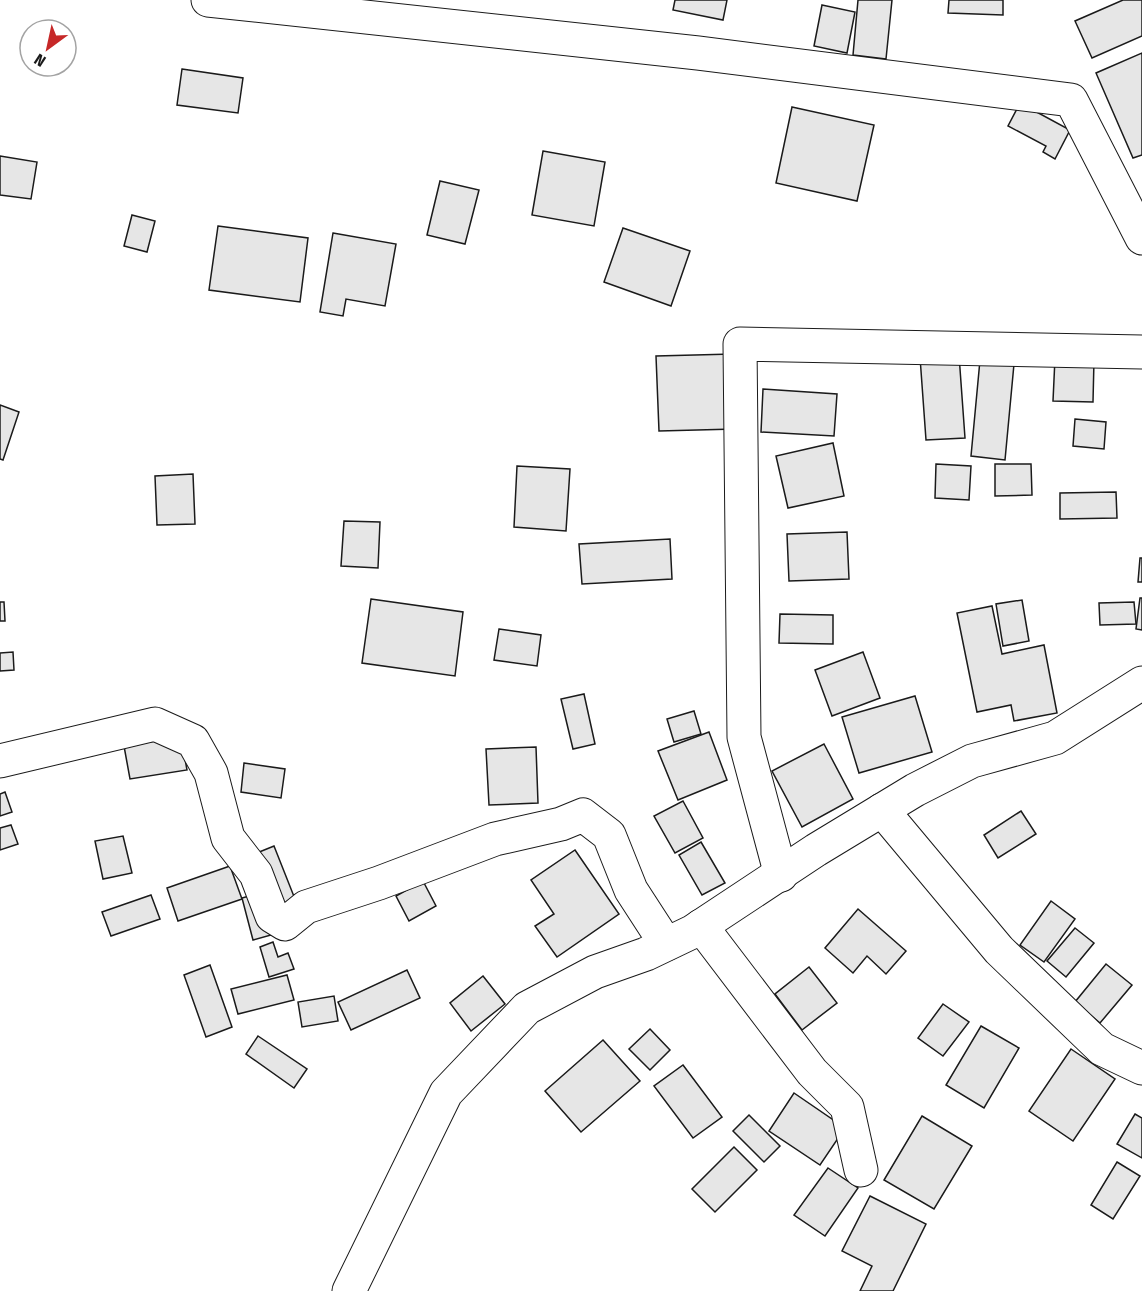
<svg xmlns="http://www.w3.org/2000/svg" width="1142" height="1291" font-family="'Fira Sans Condensed',sans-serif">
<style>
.building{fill:#e6e6e6;stroke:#1a1a1a;stroke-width:1.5}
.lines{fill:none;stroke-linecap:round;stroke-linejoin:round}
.street-casing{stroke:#1a1a1a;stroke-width:35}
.street{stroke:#fff;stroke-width:33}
</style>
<rect width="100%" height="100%" fill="#fff"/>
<g class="building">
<polygon points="675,0 727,0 723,20 673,10"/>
<polygon points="858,0 892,0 886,59 853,55"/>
<polygon points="949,0 1003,0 1003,15 948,13"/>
<polygon points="1123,0 1142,0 1142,36 1092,58 1075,21"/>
<polygon points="822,5 855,12 847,53 814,46"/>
<polygon points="1142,53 1142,155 1133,158 1096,73"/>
<polygon points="182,69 243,78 238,113 177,105"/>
<polygon points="1020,103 1070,130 1055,159 1043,152 1046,146 1008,126"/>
<polygon points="792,107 874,125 857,201 776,183"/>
<polygon points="543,151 605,162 594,226 532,215"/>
<polygon points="0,156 37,162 31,199 0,195"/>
<polygon points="440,181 479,190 465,244 427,235"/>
<polygon points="132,215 155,221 147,252 124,246"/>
<polygon points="218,226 308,238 300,302 209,290"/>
<polygon points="623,228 690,251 671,306 604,282"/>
<polygon points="333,233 396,244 385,306 346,299 343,316 320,312"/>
<polygon points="733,354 735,429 659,431 656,356"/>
<polygon points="959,355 965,438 926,440 920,357"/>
<polygon points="1055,358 1094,360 1093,402 1053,401"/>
<polygon points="980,360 1014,364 1005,460 971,456"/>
<polygon points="763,389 837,394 834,436 761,432"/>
<polygon points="0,405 19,412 3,460 0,459"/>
<polygon points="1075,419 1106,422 1104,449 1073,446"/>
<polygon points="833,443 844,496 788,508 776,456"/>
<polygon points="936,464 971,466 969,500 935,498"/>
<polygon points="995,464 1031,464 1032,495 995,496"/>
<polygon points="517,466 570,469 566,531 514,527"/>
<polygon points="193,474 195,524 157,525 155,476"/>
<polygon points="1116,492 1117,518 1060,519 1060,493"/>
<polygon points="344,521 380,522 378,568 341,566"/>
<polygon points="847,532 849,579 789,581 787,534"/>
<polygon points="670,539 672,579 582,584 579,544"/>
<polygon points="1140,558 1142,558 1142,582 1138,582"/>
<polygon points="1140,598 1142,598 1142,630 1136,629"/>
<polygon points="371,599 463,612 455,676 362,663"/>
<polygon points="1022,600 1029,641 1003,646 996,604"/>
<polygon points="0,602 4,602 5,621 0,621"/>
<polygon points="1134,602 1136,624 1100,625 1099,603"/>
<polygon points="992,606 1002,654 1044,645 1057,713 1014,721 1011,705 977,712 957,613"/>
<polygon points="780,614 833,615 833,644 779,643"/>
<polygon points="499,629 541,635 537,666 494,660"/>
<polygon points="13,652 14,670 0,671 0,653"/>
<polygon points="863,652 880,698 832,716 815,670"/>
<polygon points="584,694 595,744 573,749 561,699"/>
<polygon points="915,696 932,752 859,773 842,717"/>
<polygon points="694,711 701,734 674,742 667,719"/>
<polygon points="709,732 727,780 678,800 658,751"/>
<polygon points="181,737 187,770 130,779 124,746"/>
<polygon points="824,744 853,799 802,827 772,771"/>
<polygon points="536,747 538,803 489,805 486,749"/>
<polygon points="244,763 285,769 281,798 241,792"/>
<polygon points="5,792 12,812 0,816 0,794"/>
<polygon points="683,801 703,838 675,853 654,816"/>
<polygon points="1021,811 1036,834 998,858 984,835"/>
<polygon points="11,825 18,844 0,850 0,828"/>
<polygon points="123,836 132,873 103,879 95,841"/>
<polygon points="701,842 725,883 702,895 679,855"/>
<polygon points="274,846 295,899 274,908 252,855"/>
<polygon points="575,850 619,914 557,957 535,926 554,914 531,880"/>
<polygon points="230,866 242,899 178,921 167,888"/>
<polygon points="423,881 436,906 409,921 396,896"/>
<polygon points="260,893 271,935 253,940 242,898"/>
<polygon points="151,895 160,919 111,936 102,912"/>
<polygon points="1051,901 1075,919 1044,962 1020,945"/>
<polygon points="858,909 906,951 886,974 867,956 853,973 825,948"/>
<polygon points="1075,928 1094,943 1066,977 1047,961"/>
<polygon points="273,942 278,957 288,953 294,969 269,977 260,947"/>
<polygon points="1106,964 1132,985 1100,1023 1075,1002"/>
<polygon points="210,965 232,1027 206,1037 184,975"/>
<polygon points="809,967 837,1003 802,1030 775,994"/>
<polygon points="407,970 420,998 351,1030 338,1002"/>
<polygon points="287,975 294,1000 238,1014 231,989"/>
<polygon points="483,976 505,1004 471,1031 450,1003"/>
<polygon points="334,996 338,1021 302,1027 298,1002"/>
<polygon points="943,1004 969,1022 943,1056 918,1038"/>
<polygon points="981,1026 1019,1048 984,1108 946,1085"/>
<polygon points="650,1029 670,1050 650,1070 629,1049"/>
<polygon points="258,1036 307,1069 294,1088 246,1054"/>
<polygon points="603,1040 640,1081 581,1132 545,1091"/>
<polygon points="1071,1049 1115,1079 1073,1141 1029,1111"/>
<polygon points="683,1065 722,1117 693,1138 654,1086"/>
<polygon points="794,1093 845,1128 820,1165 769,1131"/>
<polygon points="1135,1114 1142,1118 1142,1158 1117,1144"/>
<polygon points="749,1115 780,1146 764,1162 733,1131"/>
<polygon points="922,1116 972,1146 934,1209 884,1180"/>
<polygon points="734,1147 757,1170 715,1212 692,1189"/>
<polygon points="1117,1162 1140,1176 1113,1219 1091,1205"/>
<polygon points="828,1168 858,1188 825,1236 794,1215"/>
<polygon points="870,1196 926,1224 893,1291 860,1291 872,1266 842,1251"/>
</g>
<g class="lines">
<g class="street-casing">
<g id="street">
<polyline points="208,0 698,53 1071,100 1142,238"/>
<polyline points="0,761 155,724 193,741 211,773 228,838 256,874 272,916 285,924 306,907 379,883 495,839 561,824 583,815 609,835 631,890 666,944"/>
<polyline points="882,810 999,950 1102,1049 1142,1068"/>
<polyline points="781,875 744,737 740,344 1142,352"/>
<polyline points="701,926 812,1072 847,1107 861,1170"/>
<polyline points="349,1291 446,1093 527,1008 595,972 646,954 692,932 816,850 915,790 972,761 1055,738 1142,683"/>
</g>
</g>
<use href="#street" class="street"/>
</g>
<g transform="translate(48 48) rotate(213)"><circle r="28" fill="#ffffff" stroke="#a3a3a3" stroke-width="1.5"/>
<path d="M0-4.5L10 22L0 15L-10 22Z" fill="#c62828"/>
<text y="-9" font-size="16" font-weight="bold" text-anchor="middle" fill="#1a1a1a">N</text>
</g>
</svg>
